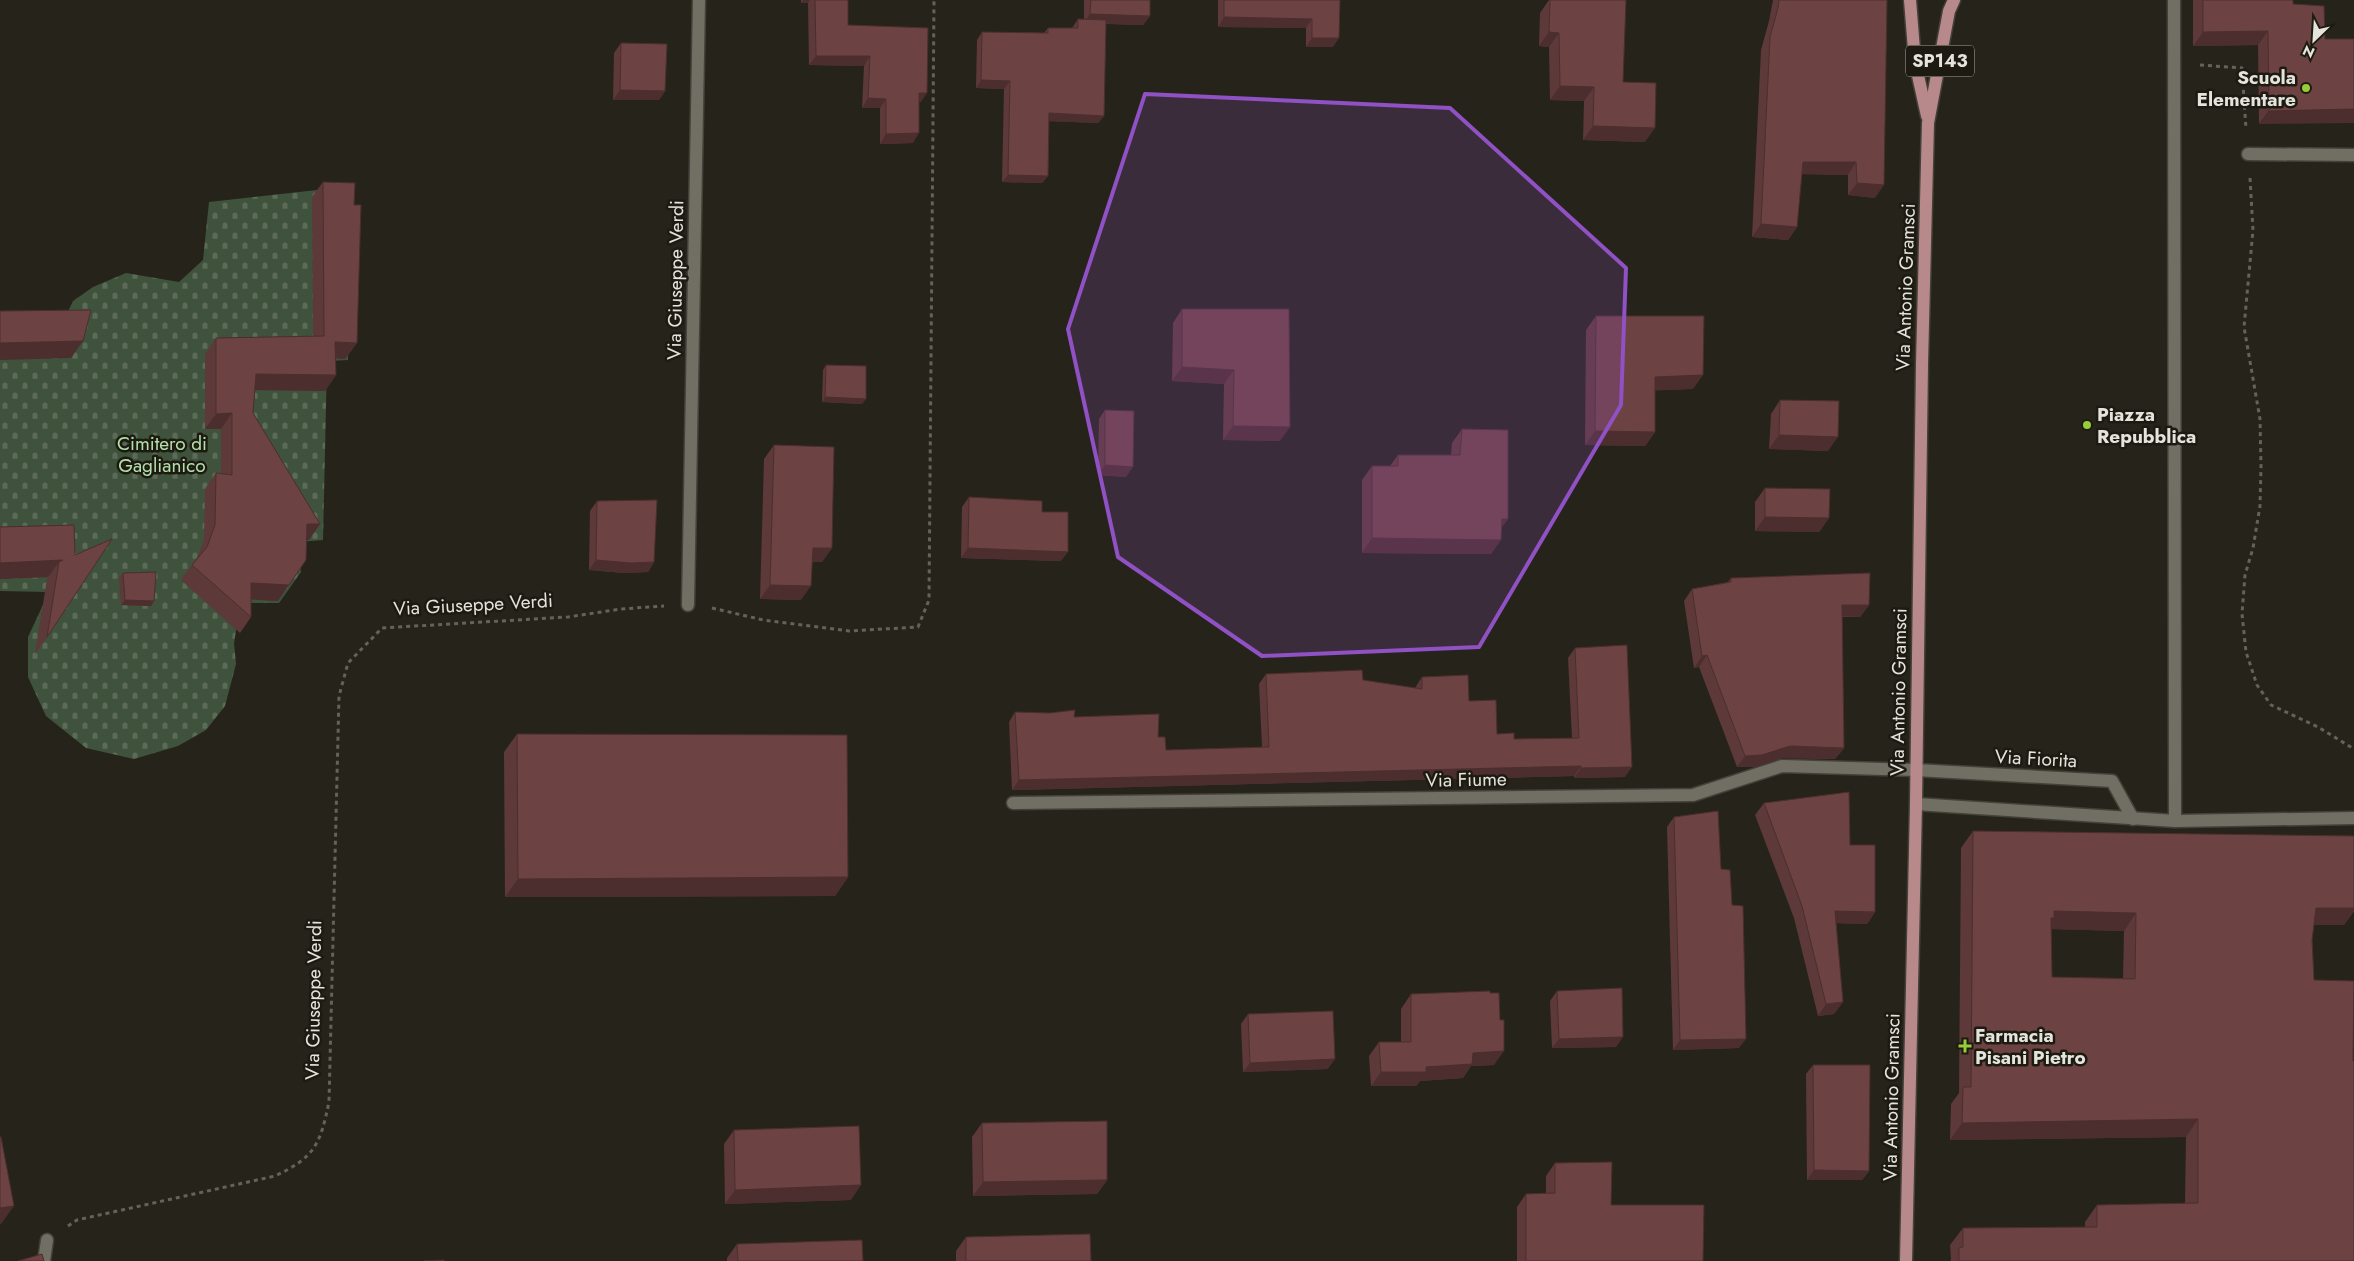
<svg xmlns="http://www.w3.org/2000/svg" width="2354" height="1261" font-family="Jost,sans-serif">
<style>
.cemetery{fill:url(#cemetery-stones)}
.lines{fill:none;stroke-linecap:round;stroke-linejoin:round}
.lane-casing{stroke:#434139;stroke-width:15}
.street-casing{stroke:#434139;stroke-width:15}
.primary-casing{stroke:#434139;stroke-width:15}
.path{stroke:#64635a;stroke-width:3;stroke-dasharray:4 4;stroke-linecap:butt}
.lane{stroke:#716e63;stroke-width:12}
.street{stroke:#716e63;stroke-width:12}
.primary{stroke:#b8898a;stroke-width:12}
.wall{fill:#5d3939;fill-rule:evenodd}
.shaded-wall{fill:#4c2e2e}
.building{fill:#6c4242;stroke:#4c2e2e;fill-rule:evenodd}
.marked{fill:#9051c5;fill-opacity:0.2;stroke:#9051c5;stroke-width:4;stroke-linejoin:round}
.poi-dot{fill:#97cc39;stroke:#1d1b11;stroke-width:2}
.labels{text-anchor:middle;stroke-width:5;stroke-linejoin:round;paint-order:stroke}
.shield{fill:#1d1b11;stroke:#a8a79f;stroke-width:1}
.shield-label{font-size:18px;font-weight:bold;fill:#e4e3dc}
.poi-label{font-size:19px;font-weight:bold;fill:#e4e3dc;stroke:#1d1b11;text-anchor:start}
.street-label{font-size:19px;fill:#e4e3dc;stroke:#1d1b11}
.park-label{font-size:19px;fill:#b2e0aa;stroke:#1d1b11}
</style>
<defs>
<pattern id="cemetery-stones" width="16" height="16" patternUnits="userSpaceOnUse" patternTransform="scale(1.25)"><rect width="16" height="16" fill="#3f523c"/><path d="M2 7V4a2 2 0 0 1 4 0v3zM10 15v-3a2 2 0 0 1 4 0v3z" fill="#5b6b58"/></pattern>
</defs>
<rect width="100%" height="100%" fill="#26241a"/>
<polygon class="cemetery" points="353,186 348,360 327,361 323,540 298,542 301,572 279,603 238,603 239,612 234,643 236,664 225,706 206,730 178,746 134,759 86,748 46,716 28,677 28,637 49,592 0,591 0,325 62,324 73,301 93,287 126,273 179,282 203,260 209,202"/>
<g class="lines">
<g class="lane-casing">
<polyline id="lane" points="2248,154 2354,155"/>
</g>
<g class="street-casing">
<g id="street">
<polyline points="2174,0 2175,821"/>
<polyline points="688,605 699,0"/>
<polyline points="1013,803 1693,795 1782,766 1916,770 2112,781 2133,819"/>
<polyline points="1916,804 2175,821 2354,818"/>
<polyline points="44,1261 47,1240"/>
</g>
</g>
<g class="primary-casing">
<g id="primary">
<polyline points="1910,0 1915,62 1927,116"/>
<polyline points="1906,1261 1916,804 1922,364 1928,123 1949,11 1954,0"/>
</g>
</g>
<g class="path">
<polyline points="2200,65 2242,68 2246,129"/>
<polyline points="2250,178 2253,230 2244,327 2260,419 2261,467 2260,506 2253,548 2245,575 2242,614 2246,652 2257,685 2271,705 2318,727 2354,749"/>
<polyline points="712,608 763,620 849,631 918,627 929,600 934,0"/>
<path d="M68 1226 77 1220 275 1176C315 1157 320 1145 329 1102L339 696 348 663 382 628 568 617 621 609 664 606"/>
</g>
<use href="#lane" class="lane"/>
<use href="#street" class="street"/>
<use href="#primary" class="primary"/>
</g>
<g class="wall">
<polygon points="801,0 848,0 848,25 921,102 919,102 913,143 880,144 880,108 862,108 864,66 809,65 808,3 801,3"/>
<polygon points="1084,0 1150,0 1150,16 1143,25 1106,24 1104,116 1098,123 1049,121 1048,176 1042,183 1002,182 1004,89 976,88 977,40 982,32 1044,33 1048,28 1072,28 1078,19 1084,20"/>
<polygon points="1218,0 1369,0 1340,0 1333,47 1306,47 1306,28 1218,27"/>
<polygon points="1549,0 1609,0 1623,82 1645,142 1583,140 1584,101 1550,100 1549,47 1539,46 1540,13"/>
<polygon points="1773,0 1882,0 1875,198 1848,195 1848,175 1802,174 1797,227 1788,240 1752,237 1761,50 1769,21"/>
<polygon points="2193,0 2293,0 2293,4 2325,39 2259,124 2258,45 2193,46"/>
<polygon points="621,43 665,91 659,100 613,100 614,53"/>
<polygon points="323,182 354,205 357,343 345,359 336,358 336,375 325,391 255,390 253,413 309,540 307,540 278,601 251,599 251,617 240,633 181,580 197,558 204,540 205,489 216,473 221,474 221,429 205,429 205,354 216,338 313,336 312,197"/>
<polygon points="1182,309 1289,309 1280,441 1223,440 1224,384 1172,381 1173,323"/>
<polygon points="1596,316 1693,389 1655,390 1655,432 1645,446 1585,445 1586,330"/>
<polygon points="826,365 862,404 822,402 823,370"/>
<polygon points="1780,400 1828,451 1769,449 1771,414"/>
<polygon points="1105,410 1126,477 1098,475 1099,419"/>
<polygon points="1462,429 1502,527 1491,554 1362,553 1362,480 1372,466 1390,466 1398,455 1451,455 1452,443"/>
<polygon points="774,445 832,548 822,562 812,562 801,600 760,599 764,459"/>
<polygon points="1765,488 1829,518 1819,532 1755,531 1755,502"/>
<polygon points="969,497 1061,561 961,558 962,507"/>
<polygon points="597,501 654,562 648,572 624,573 589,570 590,511"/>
<polygon points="74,525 47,637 35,654 47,579 48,577 0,579 0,527"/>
<polygon points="123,573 154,601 151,606 121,605 119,578"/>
<polygon points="1731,578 1869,605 1860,617 1842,617 1844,748 1835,759 1782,758 1754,767 1737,767 1699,667 1694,668 1684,601 1692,589 1728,582"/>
<polygon points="1575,648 1625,777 1574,778 1574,776 1012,790 1009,722 1015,712 1074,717 1158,737 1166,750 1262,747 1259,684 1266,674 1363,680 1415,688 1422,677 1469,701 1497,734 1514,739 1572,738 1568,658"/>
<polygon points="517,734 848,877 835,896 505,897 504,752"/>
<polygon points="1764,803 1850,845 1875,912 1867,924 1836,923 1843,1002 1834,1014 1818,1016 1794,918 1755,815"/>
<polygon points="1674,817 1721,869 1739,1048 1673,1050 1667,827"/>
<path d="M1973 831 2354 836V911L2344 925H2314L2312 940 2314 980 2353 1061 2354 1261H1950L1951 1260 1950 1245 1963 1228 2085 1227V1222L2097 1205 2185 1204 2186 1137 1950 1140 1951 1104 1959 1093 1961 848ZM2051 929 2124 931 2123 978 2052 977Z"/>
<polygon points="1557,991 1616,1047 1552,1048 1550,1001"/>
<polygon points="1411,994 1494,1065 1471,1066 1463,1078 1420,1081 1416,1086 1371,1086 1369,1056 1379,1042 1401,1042 1401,1009"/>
<polygon points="1248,1014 1328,1069 1243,1072 1241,1024"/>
<polygon points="1813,1065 1869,1171 1862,1180 1807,1180 1806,1074"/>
<polygon points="982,1123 1107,1180 1097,1194 973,1196 972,1137"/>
<polygon points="734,1130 851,1200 725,1204 724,1144"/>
<polygon points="1555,1163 1611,1205 1703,1261 1517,1261 1517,1207 1526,1194 1546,1193 1546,1176"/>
<polygon points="966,1237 1091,1261 956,1261 956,1251"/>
<polygon points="737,1244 863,1261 727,1261 727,1258"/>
</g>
<g class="shaded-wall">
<polygon points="803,0 810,0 808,3 801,3"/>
<polygon points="1090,14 1150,16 1143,25 1084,23"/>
<polygon points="1224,17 1312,19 1306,28 1218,27"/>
<polygon points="2268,31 2258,45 2193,46 2203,32"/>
<polygon points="1549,32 1559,33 1549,47 1539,46"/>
<polygon points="1312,38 1339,38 1333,47 1306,47"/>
<polygon points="816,56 870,56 864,66 809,65"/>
<polygon points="981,80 1010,81 1004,89 976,88"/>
<polygon points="1560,86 1594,87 1584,101 1550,100"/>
<polygon points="620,90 665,91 659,100 613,100"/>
<polygon points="919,93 927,93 921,102 913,102"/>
<polygon points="868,98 886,99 880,108 862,108"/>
<polygon points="2354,109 2354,123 2259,124 2269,111"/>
<polygon points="1049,113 1104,116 1098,123 1043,121"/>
<polygon points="1593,126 1655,128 1645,142 1583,140"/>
<polygon points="919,133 913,143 880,144 886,134"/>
<polygon points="1803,162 1856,162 1848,175 1794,174"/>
<polygon points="1008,175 1048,176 1042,183 1002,182"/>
<polygon points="1857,183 1884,185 1875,198 1848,195"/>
<polygon points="1761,224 1797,227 1788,240 1752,237"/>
<polygon points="83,341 71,358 0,360 0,343"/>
<polygon points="335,342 357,343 345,359 324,358"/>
<polygon points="1182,367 1234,370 1224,384 1172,381"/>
<polygon points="256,374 336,375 325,391 245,390"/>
<polygon points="1703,375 1693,389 1645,391 1655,377"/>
<polygon points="825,397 866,399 862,404 822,402"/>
<polygon points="232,413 221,429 205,429 216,414"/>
<polygon points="1233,426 1290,427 1280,441 1223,440"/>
<polygon points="1595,431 1655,432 1645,446 1585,445"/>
<polygon points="1779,435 1838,437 1828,451 1769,449"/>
<polygon points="1105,465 1133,467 1126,477 1098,475"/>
<polygon points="1765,517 1829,518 1819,532 1755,531"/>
<polygon points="1502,519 1508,519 1498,533"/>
<polygon points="307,524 320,524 309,540 296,540"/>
<polygon points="1372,538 1501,540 1491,554 1362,553"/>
<polygon points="813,548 832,548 822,562 803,562"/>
<polygon points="968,548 1068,552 1061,561 961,558"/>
<polygon points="63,560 59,562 48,577 0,579 0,563"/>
<polygon points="596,560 654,562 648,572 624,573 589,570"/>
<polygon points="251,583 289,585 278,601 240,599"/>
<polygon points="770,585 811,586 801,600 760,599"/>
<polygon points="125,600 154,601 151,606 121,605"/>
<polygon points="1842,605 1869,605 1860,617 1834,616"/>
<polygon points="1707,655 1699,667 1694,668 1702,656"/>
<polygon points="1790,746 1844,748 1835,759 1782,758 1754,767 1737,767 1745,756"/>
<polygon points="1581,766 1574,776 1012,790 1019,780"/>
<polygon points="1632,767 1625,777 1574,778 1581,768"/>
<polygon points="848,877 835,896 505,897 518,879"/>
<polygon points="2316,908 2354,908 2354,911 2344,925 2303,925"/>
<polygon points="1835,911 1875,912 1867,924 1826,923"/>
<polygon points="2054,911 2136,913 2124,931 2046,929"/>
<polygon points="1843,1002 1834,1014 1818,1016 1826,1004"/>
<polygon points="1623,1037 1616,1047 1552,1048 1559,1039"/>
<polygon points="1746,1039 1739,1048 1673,1050 1680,1040"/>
<polygon points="1504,1051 1494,1065 1471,1066 1463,1078 1420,1081 1416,1086 1371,1086 1381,1072 1473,1053"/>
<polygon points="1335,1059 1328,1069 1243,1072 1250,1063"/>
<polygon points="2198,1119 2186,1137 1950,1140 1962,1123"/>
<polygon points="1814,1170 1869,1171 1862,1180 1807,1180"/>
<polygon points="1107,1180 1097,1194 973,1196 983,1182"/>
<polygon points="861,1185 851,1200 725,1204 735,1190"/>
<polygon points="14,1206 1,1224 0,1224 0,1208"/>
</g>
<g class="building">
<polygon points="815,0 848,0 848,25 928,28 927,93 919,93 919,133 886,134 886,99 868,98 870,56 816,56"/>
<polygon points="1091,0 1150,0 1150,16 1090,14"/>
<polygon points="1224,0 1340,0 1339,38 1312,38 1312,19 1224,17"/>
<polygon points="1550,0 1626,0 1623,82 1656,83 1655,128 1593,126 1594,87 1560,86 1559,33 1549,32"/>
<polygon points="1779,0 1887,0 1884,185 1857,183 1856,162 1803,162 1797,227 1761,224 1770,37 1778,8"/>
<polygon points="2203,0 2293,0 2293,4 2324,6 2325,39 2354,39 2354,109 2269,111 2268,31 2203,32"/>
<polygon points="1078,19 1106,20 1104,116 1049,113 1048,176 1008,175 1010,81 981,80 982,32 1048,33 1048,28 1078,28"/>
<polygon points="621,43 667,44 665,91 620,90"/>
<polygon points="323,182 355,183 354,205 361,205 357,343 335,342 336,375 256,374 253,413 320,524 307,524 306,560 289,585 251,583 251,617 192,565 207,547 215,525 216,473 232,475 232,413 216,414 216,338 324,336"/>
<polygon points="1182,309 1289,309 1290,427 1233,426 1234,370 1182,367"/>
<polygon points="91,310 83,341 0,343 0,311"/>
<polygon points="1596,316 1704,316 1703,375 1655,377 1655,432 1595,431"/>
<polygon points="826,365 866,366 866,399 825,397"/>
<polygon points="1780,400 1839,401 1838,437 1779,435"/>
<polygon points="1105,410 1134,411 1133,467 1105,465"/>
<polygon points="1462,429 1508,430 1508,519 1502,519 1501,540 1372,538 1372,466 1398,466 1398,455 1460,455"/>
<polygon points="774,445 834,447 832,548 813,548 811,586 770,585"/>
<polygon points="1765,488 1830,489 1829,518 1765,517"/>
<polygon points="969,497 1042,501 1042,512 1068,512 1068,552 968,548"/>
<polygon points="657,500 654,562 631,563 596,560 597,501"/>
<polygon points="74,525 75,555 112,539 47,637 59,562 63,560 0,563 0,527"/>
<polygon points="156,572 154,601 125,600 123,573"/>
<polygon points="1870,573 1869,605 1842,605 1844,748 1790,746 1762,755 1745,756 1707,655 1702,656 1692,589 1731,582 1731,578"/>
<polygon points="1627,645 1632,767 1581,768 1581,766 1019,780 1015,712 1050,713 1075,710 1074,717 1159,714 1158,737 1165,737 1166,750 1269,747 1266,674 1362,670 1363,680 1422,689 1422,677 1468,675 1469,701 1496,700 1497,734 1514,733 1514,739 1579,738 1575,648"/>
<polygon points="517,734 847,735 848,877 518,879"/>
<polygon points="1849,792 1850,845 1875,845 1875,912 1835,911 1843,1002 1826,1004 1802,906 1764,803"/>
<polygon points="1718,811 1721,869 1730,870 1732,905 1743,906 1746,1039 1680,1040 1674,817"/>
<path d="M1973 831 2354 836V908H2316L2312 940 2314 980 2354 981 2353 1061H2354V1261H1959V1248L1963 1247V1228L2097 1227V1205L2198 1203V1119L1962 1123 1963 1087H1971ZM2054 911 2136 913 2135 979 2052 977 2051 918H2054Z"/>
<polygon points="1622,988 1623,1037 1559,1039 1557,991"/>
<polygon points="1490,991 1490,993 1499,993 1500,1020 1504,1020 1504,1051 1473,1053 1472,1064 1426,1067 1426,1072 1381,1072 1379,1042 1411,1042 1411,994"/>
<polygon points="1333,1011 1335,1059 1250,1063 1248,1014"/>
<polygon points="1813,1065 1870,1065 1869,1171 1814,1170"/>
<polygon points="1107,1121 1107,1180 983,1182 982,1123"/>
<polygon points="859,1126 861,1185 735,1190 734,1130"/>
<polygon points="0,1137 1,1137 14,1206 0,1208"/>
<polygon points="1612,1162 1611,1205 1704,1205 1703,1261 1526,1261 1526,1194 1555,1193 1555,1163"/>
<polygon points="1090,1234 1091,1261 966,1261 966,1237"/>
<polygon points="862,1240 863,1261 738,1261 737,1244"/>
<polygon points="42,1254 44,1261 18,1261"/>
<polygon points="444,1260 445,1261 424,1261"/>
</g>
<path class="marked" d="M1145 94 1450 108 1626 268 1621 405 1479 647 1262 656 1118 557 1068 329Z"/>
<g class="poi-dot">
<circle cx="2306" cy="88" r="5"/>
<circle cx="2087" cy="425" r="5"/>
<path d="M1962.5 1038.5h5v5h5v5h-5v5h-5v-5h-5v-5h5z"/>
</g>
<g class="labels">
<rect class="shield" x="1906" y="45.5" width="68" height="31" rx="4"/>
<g class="shield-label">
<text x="1940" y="67">SP143</text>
</g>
<g class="poi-label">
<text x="2296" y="84" text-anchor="end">Scuola<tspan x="2296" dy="22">Elementare</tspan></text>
<text x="2097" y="421">Piazza<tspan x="2097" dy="22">Repubblica</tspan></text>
<text x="1975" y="1042">Farmacia<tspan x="1975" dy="22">Pisani Pietro</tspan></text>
</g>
<g class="street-label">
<text transform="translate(675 280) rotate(-89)" y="7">Via Giuseppe Verdi</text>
<text transform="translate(1905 287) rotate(-88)" y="7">Via Antonio Gramsci</text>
<text transform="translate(473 604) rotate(-3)" y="7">Via Giuseppe Verdi</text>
<text transform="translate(1898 692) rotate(-89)" y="7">Via Antonio Gramsci</text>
<text transform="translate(2036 758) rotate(3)" y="7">Via Fiorita</text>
<text transform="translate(1466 779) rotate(-1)" y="7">Via Fiume</text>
<text transform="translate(313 1000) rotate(-89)" y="7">Via Giuseppe Verdi</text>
<text transform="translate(1891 1097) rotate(-89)" y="7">Via Antonio Gramsci</text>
</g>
<g class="park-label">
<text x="162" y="450">Cimitero di<tspan x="162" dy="22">Gaglianico</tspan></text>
</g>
</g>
<g transform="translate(2314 40) rotate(205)" stroke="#1d1b11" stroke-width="4" paint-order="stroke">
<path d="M0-4L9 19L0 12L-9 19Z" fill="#e4e3dc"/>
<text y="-8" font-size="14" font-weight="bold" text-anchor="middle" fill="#e4e3dc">N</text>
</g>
</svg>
